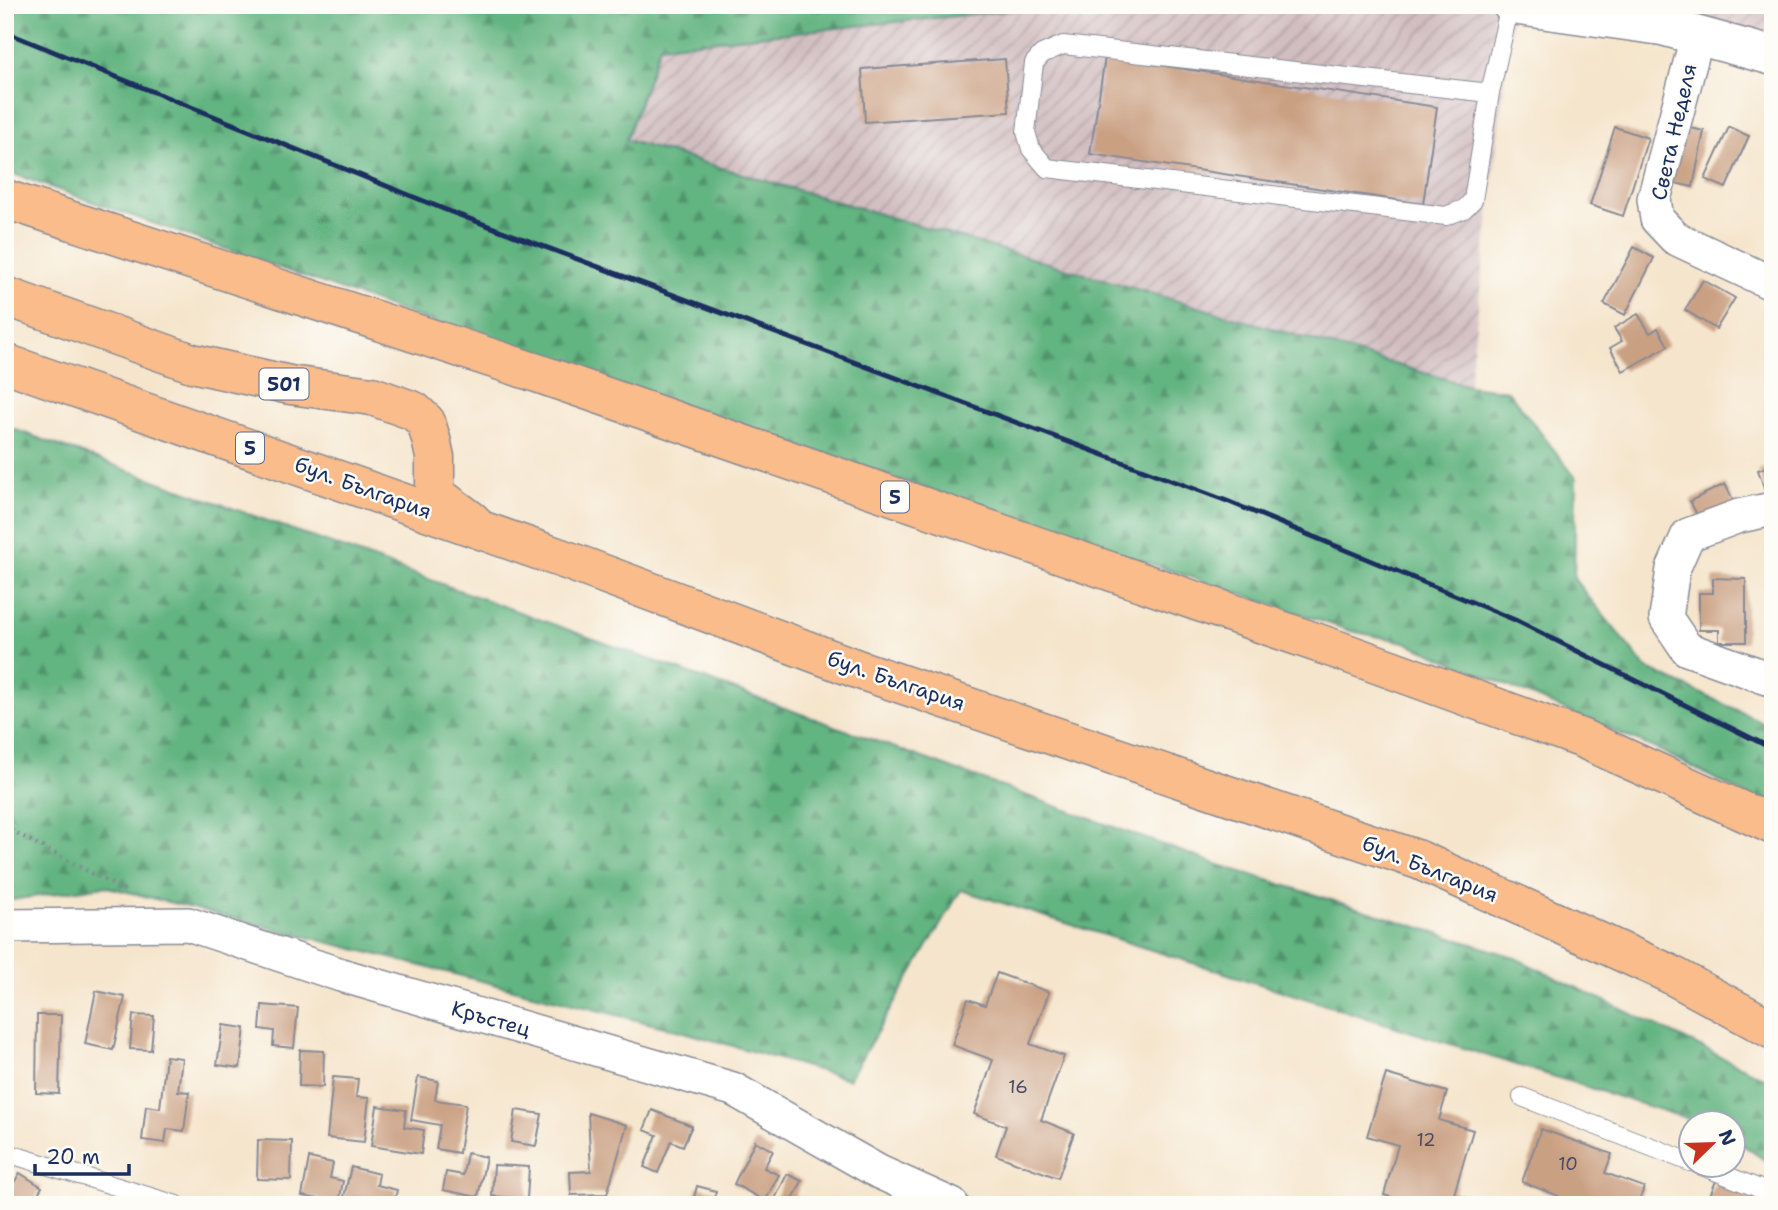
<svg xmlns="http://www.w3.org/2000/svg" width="1778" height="1210" font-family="'Shantell Sans',sans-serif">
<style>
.industrial{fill:url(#industrial-furrows)}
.forest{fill:url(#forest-firs);stroke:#3e726f;stroke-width:2}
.building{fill:#caa083}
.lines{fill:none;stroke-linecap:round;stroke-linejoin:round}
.service-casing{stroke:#888a95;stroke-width:20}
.minor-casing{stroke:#888a95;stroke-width:36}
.tertiary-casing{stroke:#888a95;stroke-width:41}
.trunk-casing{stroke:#888a95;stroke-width:41}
.path{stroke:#888a95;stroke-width:4.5;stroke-dasharray:2 5;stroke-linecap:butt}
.service{stroke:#fff;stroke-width:18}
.minor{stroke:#fff;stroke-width:33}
.tertiary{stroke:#fff;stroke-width:38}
.trunk{stroke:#f9bc8a;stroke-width:38}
.rail{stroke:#1b2f5e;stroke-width:5}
.labels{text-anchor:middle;stroke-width:5;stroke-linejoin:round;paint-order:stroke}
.number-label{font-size:18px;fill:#474b67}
.shield{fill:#fdfcf7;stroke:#5f6c8c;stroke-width:2}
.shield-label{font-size:19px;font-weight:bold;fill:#1b2f5e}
.street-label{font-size:21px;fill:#1b2f5e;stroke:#fdfcf7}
</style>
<defs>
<pattern id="industrial-furrows" width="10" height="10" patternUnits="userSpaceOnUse" patternTransform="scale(1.75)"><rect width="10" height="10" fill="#d2bec1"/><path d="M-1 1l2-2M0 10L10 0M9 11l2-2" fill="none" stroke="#aa9ba0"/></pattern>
<pattern id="forest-firs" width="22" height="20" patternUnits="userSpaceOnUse" patternTransform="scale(1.75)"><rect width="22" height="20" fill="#62b480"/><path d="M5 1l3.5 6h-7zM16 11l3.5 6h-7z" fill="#50936c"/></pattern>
</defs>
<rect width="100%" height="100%" fill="#fdfcf7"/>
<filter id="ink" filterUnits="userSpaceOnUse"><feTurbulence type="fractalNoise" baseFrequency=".0143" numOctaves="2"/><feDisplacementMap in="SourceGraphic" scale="14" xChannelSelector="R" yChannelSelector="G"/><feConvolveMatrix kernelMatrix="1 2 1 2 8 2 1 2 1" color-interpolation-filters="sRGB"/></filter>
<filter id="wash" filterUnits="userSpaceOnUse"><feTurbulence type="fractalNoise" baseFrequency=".00686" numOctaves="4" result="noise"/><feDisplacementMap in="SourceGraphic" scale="28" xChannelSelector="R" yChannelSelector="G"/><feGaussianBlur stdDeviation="1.57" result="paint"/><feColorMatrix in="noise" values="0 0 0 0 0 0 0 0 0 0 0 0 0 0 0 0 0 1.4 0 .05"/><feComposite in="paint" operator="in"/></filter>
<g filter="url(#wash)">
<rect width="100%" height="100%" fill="#f5e5cc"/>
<g class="industrial">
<polygon points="1065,5 1510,5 1511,23 1469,386 626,141 660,46"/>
<polygon points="1511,5 1773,5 1773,58"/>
</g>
<g class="forest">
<polygon points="5,5 1065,5 660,46 626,140 1469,386 1508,391 1576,478 1574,579 1646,668 1773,727 1773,809 1661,751 1405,642 1351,631 472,336 5,171"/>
<polygon points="5,426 1216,864 1511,956 1773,1082 1773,1166 1733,1138 1732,1122 1698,1122 961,890 849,1079 684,1032 104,886 5,901"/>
</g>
<g id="blocks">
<g class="building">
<polygon points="1105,57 1437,107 1423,204 1090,154"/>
<polygon points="1005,59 1009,112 865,122 862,69"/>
<polygon points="1681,126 1704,131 1693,187 1670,182"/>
<polygon points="1615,127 1648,138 1623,216 1590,205"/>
<polygon points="1729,127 1749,136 1726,188 1705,179"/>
<polygon points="1634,247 1654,258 1625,315 1604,304"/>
<polygon points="1703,280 1735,298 1716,329 1685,310"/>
<polygon points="1638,314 1650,333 1658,328 1668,346 1623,371 1610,348 1622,341 1614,328"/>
<polygon points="1773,465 1773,494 1767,496 1758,470"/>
<polygon points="1725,484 1737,508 1702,525 1690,501"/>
<polygon points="1713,578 1746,579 1746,642 1719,642 1719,630 1699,630 1699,593 1713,593"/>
<polygon points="997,973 1049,992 1030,1044 1064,1056 1041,1120 1074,1133 1058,1178 996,1155 1006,1126 974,1114 993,1060 952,1045 968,999 985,1005"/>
<polygon points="96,991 125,997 113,1050 85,1044"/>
<polygon points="262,1005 298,1008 294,1048 273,1046 274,1031 260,1029"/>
<polygon points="37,1015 61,1015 59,1094 36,1093"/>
<polygon points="133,1015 154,1016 151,1050 130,1049"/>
<polygon points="223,1025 245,1028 240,1068 217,1065"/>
<polygon points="300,1050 324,1051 323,1087 299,1086"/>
<polygon points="166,1056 182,1058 178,1091 189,1092 184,1131 167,1129 165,1143 142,1140 146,1106 160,1108"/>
<polygon points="1386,1074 1447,1092 1439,1120 1473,1130 1454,1194 1478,1201 1477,1205 1415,1205 1384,1195 1398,1145 1367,1136"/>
<polygon points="333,1077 358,1079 356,1097 369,1098 364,1142 327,1138"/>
<polygon points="418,1077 438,1081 435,1100 466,1104 459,1153 436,1149 440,1125 411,1120"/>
<polygon points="377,1106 406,1110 404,1127 424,1130 421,1154 371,1146"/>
<polygon points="516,1110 542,1114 536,1146 511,1142"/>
<polygon points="652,1110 692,1126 683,1146 671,1141 658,1173 644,1167 657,1135 644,1130"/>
<polygon points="588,1113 627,1125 607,1194 571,1195 570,1172 591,1171"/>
<polygon points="1541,1129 1612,1154 1605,1173 1644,1187 1638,1205 1556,1205 1559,1196 1522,1182"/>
<polygon points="258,1140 292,1141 291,1180 257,1179"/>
<polygon points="755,1141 773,1151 764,1168 779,1175 765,1201 734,1184"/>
<polygon points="467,1153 486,1157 478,1197 443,1190 446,1172 463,1175"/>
<polygon points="309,1158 333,1163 330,1178 343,1181 339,1203 302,1196"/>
<polygon points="494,1165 529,1167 527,1199 492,1196"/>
<polygon points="351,1167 379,1174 377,1185 397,1190 394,1205 342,1205"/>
<polygon points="20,1173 42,1187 33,1202 37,1205 5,1205 5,1197"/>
<polygon points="787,1174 802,1181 790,1205 772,1205"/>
<polygon points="1718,1176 1773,1199 1773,1205 1706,1205"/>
<polygon points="697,1186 716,1191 712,1205 692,1205"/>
</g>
</g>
</g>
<g filter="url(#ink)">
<use href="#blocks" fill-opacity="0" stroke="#888a95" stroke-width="2"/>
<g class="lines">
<g class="service-casing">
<g id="service">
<polyline points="1490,93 1063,45 1042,54 1034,63 1026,132 1031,149 1047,168 1446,216 1464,209 1473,200 1490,93 1510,5"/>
<polyline points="1522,1097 1690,1162"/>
<polyline points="10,1154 177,1205"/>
<polyline points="1697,1164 1773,1194"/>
</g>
</g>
<g class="minor-casing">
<g id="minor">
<polyline points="1697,37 1654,199 1657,219 1675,238 1773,284"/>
<polyline points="1773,509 1739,516 1688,535 1673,569 1666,618 1687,649 1773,680"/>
<polyline points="5,926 188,924 341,975 733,1089 879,1172 952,1205"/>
</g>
</g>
<g class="tertiary-casing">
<polyline id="tertiary" points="1512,5 1662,26 1773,56"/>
</g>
<g class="trunk-casing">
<g id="trunk">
<polyline points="5,199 537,373 1338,650 1581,738 1773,825"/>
<polyline points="5,296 192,363 290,385 372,396 414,411 426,422 431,439 435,457 435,490 442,499 472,521"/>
<polyline points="5,363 569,561 860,670 1419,860 1668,973 1773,1030"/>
</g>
</g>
<polyline class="path" points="5,827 125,891"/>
<use href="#service" class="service"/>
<use href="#minor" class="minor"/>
<use href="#tertiary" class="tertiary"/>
<use href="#trunk" class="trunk"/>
<polyline class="rail" points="5,32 451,212 1227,501 1515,620 1773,749"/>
</g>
</g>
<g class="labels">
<g class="number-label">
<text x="1018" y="1093">16</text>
<text x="1426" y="1146">12</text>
<text x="1568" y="1170">10</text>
</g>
<g class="shield">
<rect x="259.5" y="368.5" width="49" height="31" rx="5"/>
<rect x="236" y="432.5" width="28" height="31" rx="5"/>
<rect x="881" y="481.5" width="28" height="31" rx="5"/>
</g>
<g class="shield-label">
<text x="284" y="391">501</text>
<text x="250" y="455">5</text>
<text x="895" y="504">5</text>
</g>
<g class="street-label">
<text transform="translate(1674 132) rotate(-77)" y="7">Света Неделя</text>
<text transform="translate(363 488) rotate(20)" y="7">бул. България</text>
<text transform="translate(896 681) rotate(19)" y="7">бул. България</text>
<text transform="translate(1430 869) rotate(22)" y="7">бул. България</text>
<text transform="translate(491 1019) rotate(16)" y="7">Кръстец</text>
</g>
</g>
<rect width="1778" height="1210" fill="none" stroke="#fdfcf7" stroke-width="28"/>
<g transform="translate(1712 1144) rotate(67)"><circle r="33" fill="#fdfcf7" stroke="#a3aaba" stroke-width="2"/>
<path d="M0-5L12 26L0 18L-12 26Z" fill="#c8321e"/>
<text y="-10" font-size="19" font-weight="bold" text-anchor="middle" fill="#1b2f5e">N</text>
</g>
<path d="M35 1164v10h94v-10" fill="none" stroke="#1b2f5e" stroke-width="3.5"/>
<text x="46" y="1164" font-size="21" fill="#1b2f5e" stroke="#fdfcf7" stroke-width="5" paint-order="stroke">20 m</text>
</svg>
